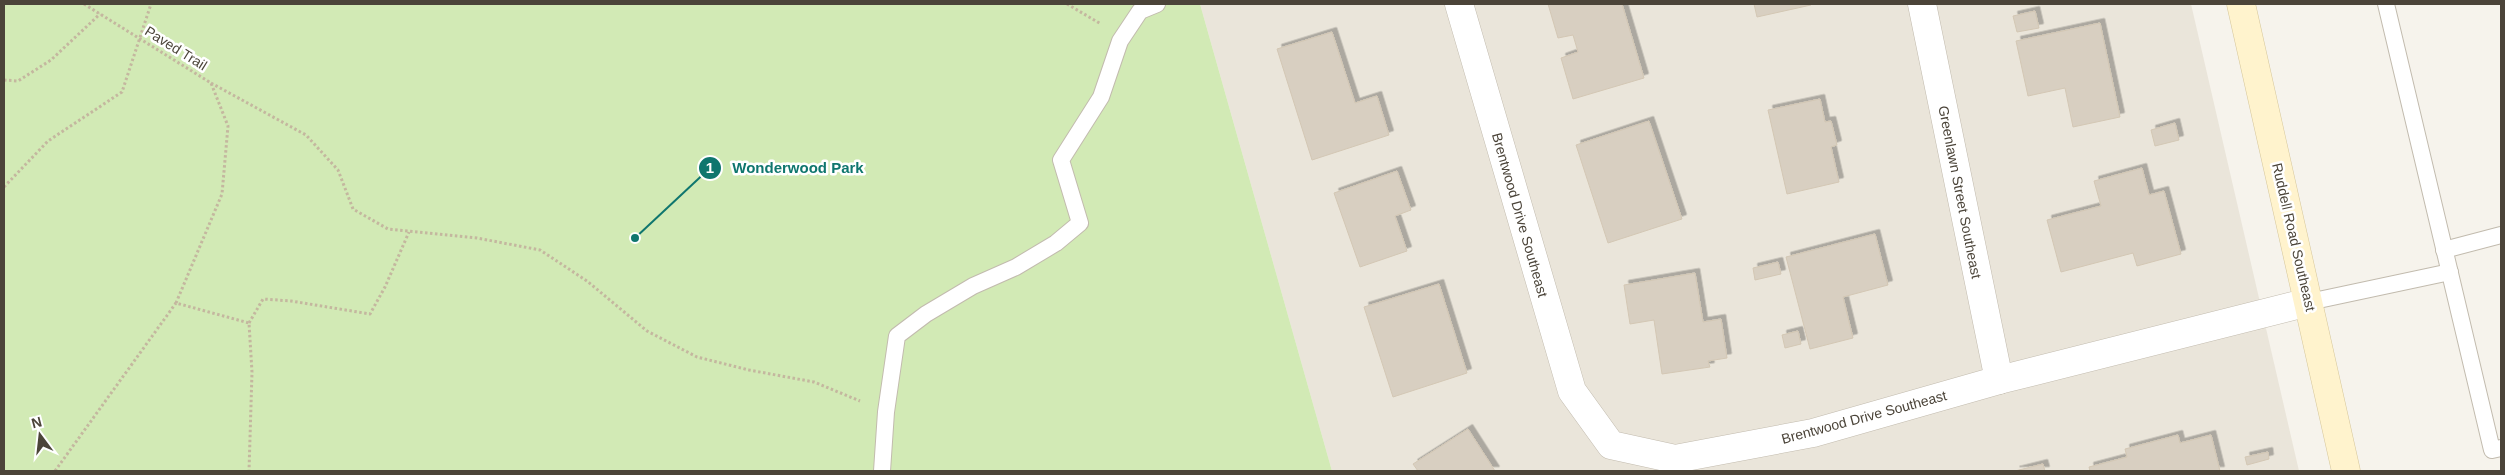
<svg xmlns="http://www.w3.org/2000/svg" width="2505" height="475" font-family="Helvetica,sans-serif">
<style>
.residential{fill:#eae5da}
.green{fill:#d2eab5}
.building{fill:#d8cfc1;stroke:#d3c7b4;filter:url(#shadow)}
.lines{fill:none;stroke-linecap:round;stroke-linejoin:round}
.service-casing{stroke:#c2bbae;stroke-width:18}
.minor-casing{stroke:#c2bbae;stroke-width:29}
.secondary-casing{stroke:#d6c79b;stroke-width:29}
.path{stroke:#c4b79f;stroke-width:3;stroke-dasharray:2.5 2.5;stroke-linecap:butt}
.service{stroke:#fff;stroke-width:16}
.minor{stroke:#fff;stroke-width:28}
.secondary{stroke:#fff3cd;stroke-width:28}
.labels{text-anchor:middle;stroke-width:5;stroke-linejoin:round;paint-order:stroke}
.street-label{font-size:14px;fill:#4b4439;stroke:#fff}
.leader{fill:none;stroke:#0f766e;stroke-width:2}
.callout-dot{fill:#0f766e;stroke:#fff;stroke-width:2}
.mark-label{font-size:15px;text-anchor:middle;font-weight:bold;fill:#fff}
.callout-label{font-size:15px;text-anchor:middle;font-weight:bold;fill:#0f766e;stroke:#fff;stroke-width:5;stroke-linejoin:round;paint-order:stroke}
</style>
<defs>
<filter id="shadow"><feDropShadow dx="4.5" dy="-4.5" stdDeviation="0" flood-color="#0004"/></filter>
</defs>
<rect width="100%" height="100%" fill="#f6f3ec"/>
<polygon class="residential" points="1200,4 2191,4 2299,471 1332,471"/>
<polygon class="green" points="4,4 1200,4 1332,471 4,471"/>
<g class="building">
<polygon points="1548,4 1622,4 1644,78 1573,99 1561,58 1578,52 1573,35 1558,38"/>
<polygon points="1754,4 1811,4 1811,5 1757,17"/>
<polygon points="2035,11 2039,28 2017,32 2013,16"/>
<polygon points="2100,23 2120,117 2073,127 2065,88 2028,96 2016,41"/>
<polygon points="1332,32 1355,103 1377,96 1389,135 1312,160 1277,49"/>
<polygon points="1820,99 1825,122 1831,121 1837,145 1831,147 1839,182 1787,194 1768,110"/>
<polygon points="1649,121 1682,219 1608,243 1576,145"/>
<polygon points="2175,123 2179,140 2155,146 2151,130"/>
<polygon points="2142,168 2149,195 2164,191 2181,254 2137,266 2133,253 2061,272 2047,220 2101,206 2094,181"/>
<polygon points="1397,171 1411,210 1395,216 1407,251 1360,267 1334,193"/>
<polygon points="1875,234 1888,285 1843,297 1853,338 1810,349 1786,257"/>
<polygon points="1778,262 1781,274 1755,280 1753,268"/>
<polygon points="1695,273 1703,322 1721,319 1727,358 1708,361 1710,367 1662,374 1654,320 1630,324 1624,285"/>
<polygon points="1439,284 1467,373 1393,397 1364,307"/>
<polygon points="1798,331 1801,344 1785,348 1782,335"/>
<polygon points="1468,429 1495,471 1418,471 1413,464"/>
<polygon points="2178,435 2180,443 2211,435 2220,471 2090,471 2089,467 2127,457 2125,449"/>
<polygon points="2268,452 2269,459 2247,465 2245,457"/>
<polygon points="2043,464 2045,471 2015,471"/>
</g>
<g class="lines">
<g class="service-casing">
<g id="service">
<polyline points="2386,4 2492,450 2501,448"/>
<polyline points="2444,250 2501,235"/>
<polyline points="2309,302 2450,272"/>
<polyline points="882,471 886,412 897,336 926,314 973,286 1016,267 1056,243 1080,223 1061,160 1101,97 1120,41 1140,11 1157,4"/>
</g>
</g>
<g class="minor-casing">
<g id="minor">
<polyline points="1459,4 1572,391 1611,445 1675,459 1813,433 1999,380 2309,302"/>
<polyline points="1922,4 1999,380"/>
</g>
</g>
<g class="secondary-casing">
<polyline id="secondary" points="2241,4 2346,471"/>
</g>
<g class="path">
<polyline points="84,4 211,83 228,126 222,194 176,303 249,323 252,372 249,471"/>
<polyline points="1067,4 1101,24"/>
<polyline points="4,80 18,81 51,60 100,14"/>
<polyline points="211,83 306,135 338,170 353,209 388,229 477,238 540,250 587,281 647,331 697,357 749,370 814,382 860,401"/>
<polyline points="4,187 48,141 122,92 151,4"/>
<polyline points="249,323 263,299 291,301 370,314 385,287 409,232"/>
<polyline points="55,471 176,303"/>
</g>
<use href="#service" class="service"/>
<use href="#minor" class="minor"/>
<use href="#secondary" class="secondary"/>
</g>
<g class="labels">
<g class="street-label">
<text transform="translate(176 48) rotate(32)" y="5">Paved Trail</text>
<text transform="translate(1960 192) rotate(79)" y="5">Greenlawn Street Southeast</text>
<text transform="translate(1520 215) rotate(74)" y="5">Brentwood Drive Southeast</text>
<text transform="translate(2294 237) rotate(77)" y="5">Ruddell Road Southeast</text>
<text transform="translate(1864 417) rotate(-15)" y="5">Brentwood Drive Southeast</text>
</g>
</g>
<path class="leader" d="M635 238L710 168"/>
<g class="callout-dot">
<circle cx="635" cy="238" r="5"/>
<circle cx="710" cy="168" r="12"/>
</g>
<g class="mark-label">
<text x="710" y="173">1</text>
</g>
<g class="callout-label">
<text x="798" y="173">Wonderwood Park</text>
</g>
<rect width="2505" height="475" fill="none" stroke="#4b4439" stroke-width="10"/>
<g transform="translate(40 435) rotate(345)" stroke="#ffffff" stroke-width="4" paint-order="stroke">
<path d="M0-4L9 19L0 12L-9 19Z" fill="#4b4439"/>
<text y="-8" font-size="14" font-weight="bold" text-anchor="middle" fill="#4b4439">N</text>
</g>
</svg>
